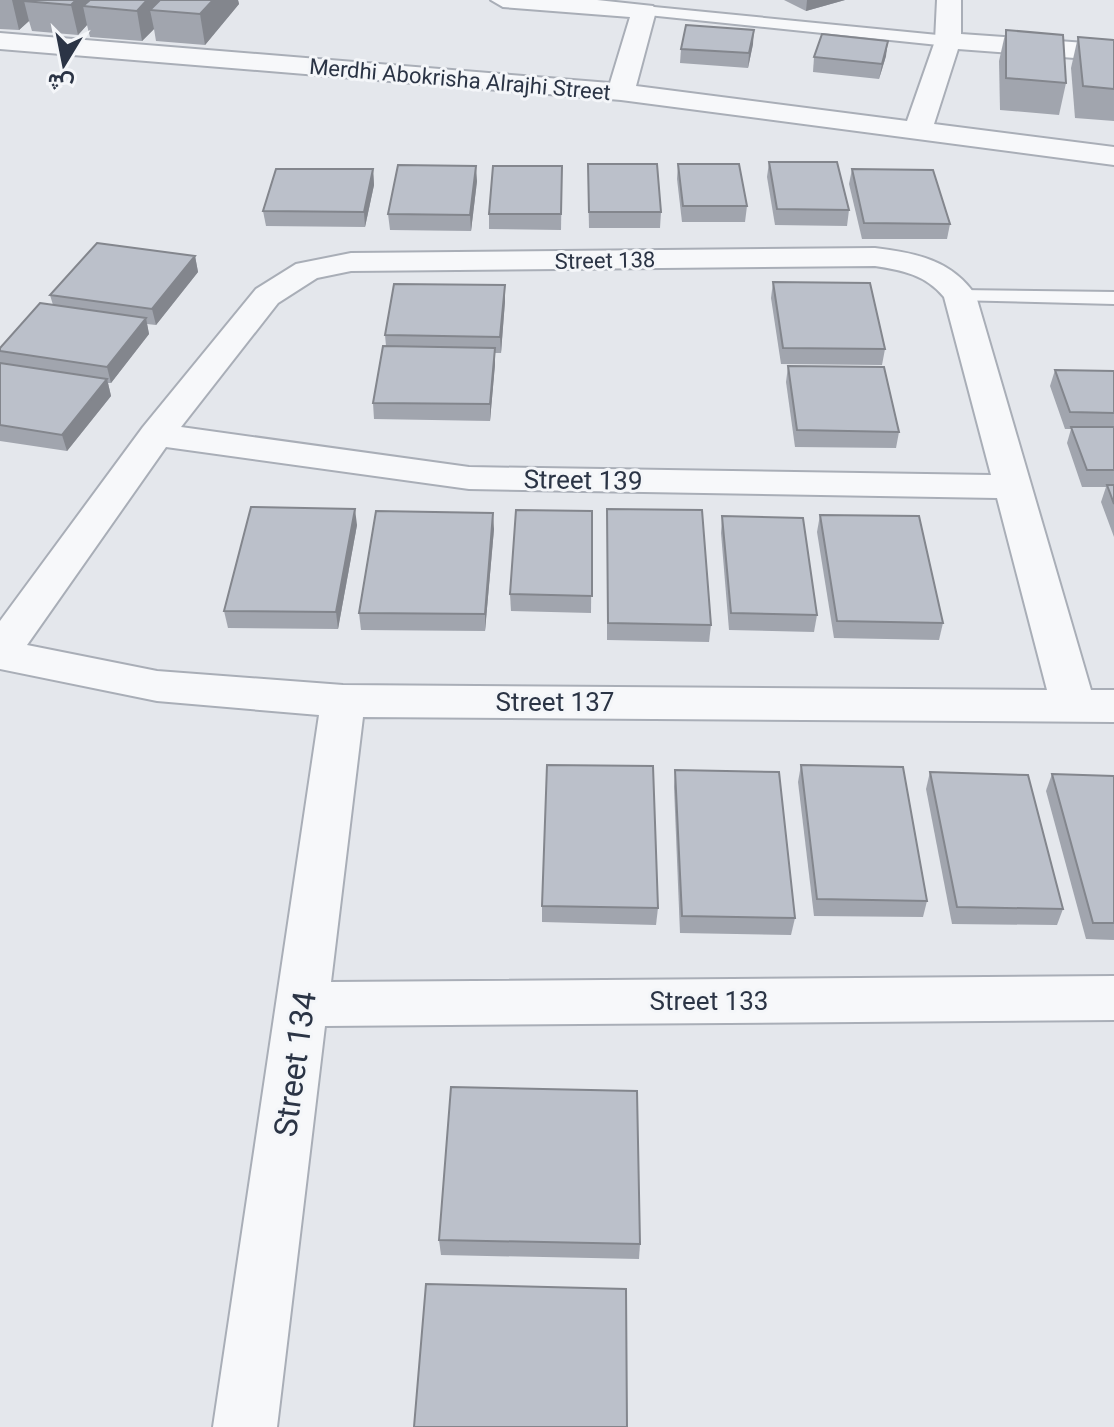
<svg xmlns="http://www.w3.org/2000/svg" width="1114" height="1427" font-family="Roboto,Vazirmatn,sans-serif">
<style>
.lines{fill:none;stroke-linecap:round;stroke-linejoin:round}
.lane-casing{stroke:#a9aeb7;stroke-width:4}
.street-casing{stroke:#a9aeb7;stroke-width:4}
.lane{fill:#f7f8fa;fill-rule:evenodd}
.street{fill:#f7f8fa;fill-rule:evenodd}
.wall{fill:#a1a5ae}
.shaded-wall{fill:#83868d}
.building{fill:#bbc0ca;stroke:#83868d;stroke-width:2}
.labels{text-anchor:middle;stroke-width:6;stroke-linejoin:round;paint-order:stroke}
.far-street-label{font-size:22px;fill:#2b3445;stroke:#f4f6f9}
.street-label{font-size:26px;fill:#2b3445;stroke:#f4f6f9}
.near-street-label{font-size:32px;fill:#2b3445;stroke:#f4f6f9}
</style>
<rect width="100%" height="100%" fill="#e4e7ec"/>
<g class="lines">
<g class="lane-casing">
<g id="lane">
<polygon points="644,6 948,36 956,41 948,46 638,14 638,8"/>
<polygon points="960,290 1114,292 1114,304 953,300 950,296 953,292"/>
</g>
</g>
<g class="street-casing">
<g id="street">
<polygon points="491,0 597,0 653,6 656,11 636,86 907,121 935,41 937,0 961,0 961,34 1114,45 1114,61 958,49 934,124 1114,147 1114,165 621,100 0,49 0,33 610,83 630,17 503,7"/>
<path d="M875 248C916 253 952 260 976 296L1091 690H1114V722L363 717 331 982 1114 976V1020L325 1026 277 1427H213L319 715 157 701 0 669V621L143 427 256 289 296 264 351 253ZM875 266C902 270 926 275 944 297L991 475 469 467 181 427 278 303 317 278 351 271ZM166 447 469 489 997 498 1047 690 343 685 157 671 27 645Z"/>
</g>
</g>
<use href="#lane" class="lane"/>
<use href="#street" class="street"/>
</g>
<g class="wall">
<polygon points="0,0 238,0 239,4 205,45 156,41 154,29 142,41 90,37 87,25 78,35 32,31 29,21 19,30 0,29"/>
<polygon points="784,0 845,0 806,11"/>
<polygon points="1006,30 1066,83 1059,115 1000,110 999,61"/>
<polygon points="1078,37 1114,40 1114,121 1075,118 1071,68"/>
<polygon points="753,44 748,68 680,63 681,49"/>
<polygon points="886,56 879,79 813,72 814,57"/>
<polygon points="769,162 849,210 847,226 775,225 767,177"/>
<polygon points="678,164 747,206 745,222 682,222 677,179"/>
<polygon points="562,166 561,230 489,229 489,214"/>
<polygon points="373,169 374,185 365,227 266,226 263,211"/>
<polygon points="852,169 950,224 947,239 862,239 849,184"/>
<polygon points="588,179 661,212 660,228 589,228"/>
<polygon points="477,181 471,231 390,230 388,214"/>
<polygon points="195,256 198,272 156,325 147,324 149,334 111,383 108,383 111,396 67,451 0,441 0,348 53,305 50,295"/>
<polygon points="773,282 885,349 882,365 781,364 771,298"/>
<polygon points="505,301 501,353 495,353 495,364 490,421 374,419 373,403 386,346 385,335"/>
<polygon points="788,366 899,432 896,448 795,447 786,382"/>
<polygon points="1055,370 1114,371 1114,537 1101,502 1106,487 1082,487 1067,443 1071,429 1065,429 1050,386"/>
<polygon points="592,511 591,613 511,611 510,594"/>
<polygon points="820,515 943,623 939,640 834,638 817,532"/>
<polygon points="722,516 817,615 814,632 729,630 721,533"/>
<polygon points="357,525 338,629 228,628 224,611"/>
<polygon points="607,526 711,625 709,642 607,640"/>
<polygon points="494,529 485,631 361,630 359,613"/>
<polygon points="801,765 927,901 923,917 814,916 798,782"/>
<polygon points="675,770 795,918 791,935 680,933 674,787"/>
<polygon points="930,772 1063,909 1057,925 952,924 926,789"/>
<polygon points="1052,774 1114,776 1114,940 1086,939 1046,791"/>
<polygon points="542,906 658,908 656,925 542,922"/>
<polygon points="439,1240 640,1244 639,1259 441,1255"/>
</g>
<g class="shaded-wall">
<polygon points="12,0 52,0 24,1 29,21 19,30"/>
<polygon points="76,0 113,0 83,6 87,25 78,35 71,5"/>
<polygon points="147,0 180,0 150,10 154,29 142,41 137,11"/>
<polygon points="213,0 238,0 239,4 205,45 200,14"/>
<polygon points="807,0 845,0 806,11"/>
<polygon points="754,30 753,44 748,68 749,53"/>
<polygon points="888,41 886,56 879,79 882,64"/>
<polygon points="476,166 477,181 471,231 470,215"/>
<polygon points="373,169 374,185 365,227 364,212"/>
<polygon points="195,256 198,272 156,325 152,309"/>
<polygon points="505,285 505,301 501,353 500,337"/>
<polygon points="146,318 149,334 111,383 107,367"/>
<polygon points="495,348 495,364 490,421 490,404"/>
<polygon points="107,379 111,396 67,451 62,435"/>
<polygon points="355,509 357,525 338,629 336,612"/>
<polygon points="493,513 494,529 485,631 485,614"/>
</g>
<g class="building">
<polygon points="26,0 76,0 71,5 24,1"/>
<polygon points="90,0 147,0 137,11 83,6"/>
<polygon points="160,0 213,0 200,14 150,10"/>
<polygon points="686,25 754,30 749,53 681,49"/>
<polygon points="1006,30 1063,35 1066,83 1006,78"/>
<polygon points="822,34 888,41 882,64 814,57"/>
<polygon points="1078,37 1114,40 1114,89 1083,86"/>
<polygon points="769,162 837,162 849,210 777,209"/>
<polygon points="588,164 657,164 661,212 589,212"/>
<polygon points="678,164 739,164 747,206 683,206"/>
<polygon points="398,165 476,166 470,215 388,214"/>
<polygon points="493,166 562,166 561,214 489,214"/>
<polygon points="276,169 373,169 364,212 263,211"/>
<polygon points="852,169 933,170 950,224 864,223"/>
<polygon points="97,243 195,256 152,309 50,295"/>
<polygon points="773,282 870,283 885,349 783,348"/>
<polygon points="394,284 505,285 500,337 385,335"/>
<polygon points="40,303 146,318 107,367 0,351 0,348"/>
<polygon points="383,346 495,348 490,404 373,403"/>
<polygon points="0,363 107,379 62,435 0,425"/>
<polygon points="788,366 884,367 899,432 797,430"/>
<polygon points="1055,370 1114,371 1114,413 1070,412"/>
<polygon points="1071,427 1114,427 1114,470 1087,470"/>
<polygon points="1107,485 1114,485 1114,504"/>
<polygon points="251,507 355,509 336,612 224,611"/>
<polygon points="607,509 702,510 711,625 608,623"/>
<polygon points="516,510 592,511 592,596 510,594"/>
<polygon points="376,511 493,513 485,614 359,613"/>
<polygon points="820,515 919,516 943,623 837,621"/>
<polygon points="722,516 803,518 817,615 731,613"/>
<polygon points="547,765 653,766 658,908 542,906"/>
<polygon points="801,765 903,767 927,901 817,899"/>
<polygon points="675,770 779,772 795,918 682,916"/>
<polygon points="930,772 1028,775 1063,909 957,907"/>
<polygon points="1052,774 1114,776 1114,923 1093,923"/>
<polygon points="451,1087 637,1091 640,1244 439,1240"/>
<polygon points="426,1284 626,1289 627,1427 414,1427"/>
</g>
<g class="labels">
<g class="far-street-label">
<text transform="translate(460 79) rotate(5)" y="8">Merdhi Abokrisha Alrajhi Street</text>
<text transform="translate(605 260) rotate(-1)" y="8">Street 138</text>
</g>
<g class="street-label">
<text transform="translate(583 480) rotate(1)" y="9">Street 139</text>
<text x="555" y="711">Street 137</text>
<text x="709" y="1010">Street 133</text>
</g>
<g class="near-street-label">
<text transform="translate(295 1064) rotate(-82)" y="11">Street 134</text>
</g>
</g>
<g transform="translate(64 64) rotate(190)" stroke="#f4f6f9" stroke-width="6" paint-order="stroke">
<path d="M0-6L14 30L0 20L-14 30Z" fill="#2b3445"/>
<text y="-12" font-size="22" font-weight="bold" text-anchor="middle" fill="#2b3445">ش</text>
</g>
</svg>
